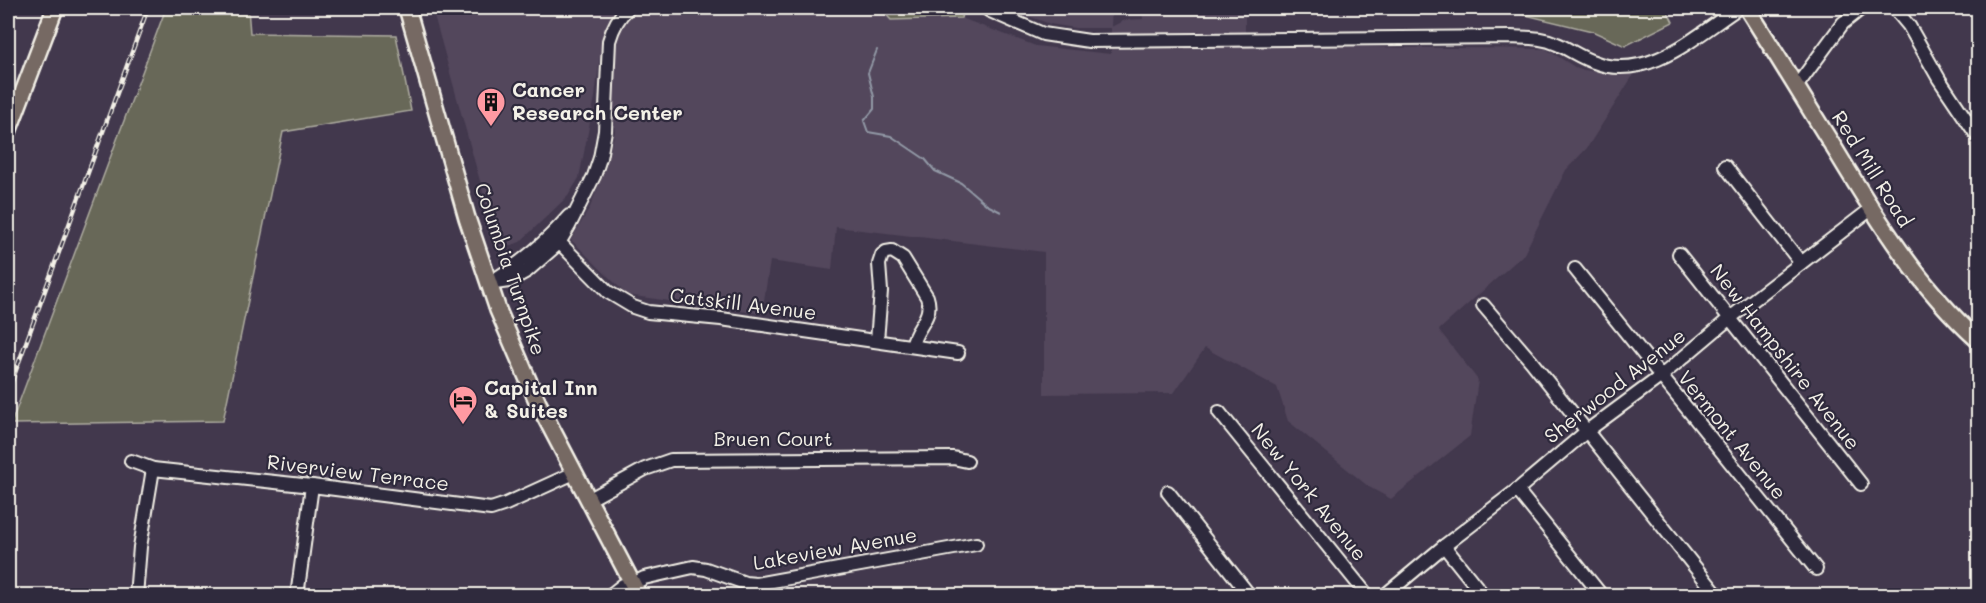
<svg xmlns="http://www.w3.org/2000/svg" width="1986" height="603" font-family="Mali,sans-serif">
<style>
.built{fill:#52465b}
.green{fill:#676859;stroke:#aeaca0;stroke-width:1.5}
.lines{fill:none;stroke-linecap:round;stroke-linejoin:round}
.stream{stroke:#9299a6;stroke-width:2}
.minor-casing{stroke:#f4f1e8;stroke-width:16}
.major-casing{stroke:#f4f1e8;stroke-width:20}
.minor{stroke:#2f2a3d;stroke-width:12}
.major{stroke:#766964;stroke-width:15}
.rail-casing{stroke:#f4f1e8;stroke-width:4.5}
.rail{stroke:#2f2a3d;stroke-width:2;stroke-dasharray:7;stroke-linecap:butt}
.labels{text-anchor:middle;stroke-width:4.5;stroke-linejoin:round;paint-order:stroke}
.poi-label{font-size:20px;font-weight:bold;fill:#f4f1e8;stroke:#2f2a3d;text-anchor:start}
.street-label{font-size:20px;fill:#f4f1e8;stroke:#2f2a3d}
</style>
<rect width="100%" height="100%" fill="#42384d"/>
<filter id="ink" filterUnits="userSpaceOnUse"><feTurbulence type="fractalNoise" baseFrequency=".0167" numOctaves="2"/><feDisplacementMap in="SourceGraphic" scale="12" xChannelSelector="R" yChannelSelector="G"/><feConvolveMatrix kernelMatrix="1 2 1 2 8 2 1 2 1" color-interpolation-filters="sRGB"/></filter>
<g filter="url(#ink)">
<g class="built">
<polygon points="432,8 616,8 602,40 595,97 579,178 568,196 520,242 499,250"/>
<polygon points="644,8 880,8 892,20 961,18 1036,46 1111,54 1111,28 1075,28 1050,24 1007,8 1112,8 1111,27 1125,20 1143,19 1142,8 1245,8 1245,46 1546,49 1578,69 1605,73 1634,74 1587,148 1566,170 1524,254 1439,330 1478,380 1470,436 1391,499 1369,487 1288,421 1277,387 1205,348 1174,393 1044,394 1044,252 836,227 832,270 770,261 762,314 627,295 571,240 590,207 605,170 615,131 612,99 616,41 624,19"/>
</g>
<g class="green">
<polygon points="166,8 248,8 250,33 396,35 411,111 283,132 223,421 11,424"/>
<polygon points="880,8 964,8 961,18 891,20"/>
<polygon points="1520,8 1666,8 1673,22 1625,46 1592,31 1521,14"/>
</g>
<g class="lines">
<polyline class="stream" points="877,50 868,73 874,97 874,109 864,121 868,132 891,136 925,159 935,171 961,183 987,205 1001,212"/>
<g class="minor-casing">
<g id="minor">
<path d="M986 8 990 11 1043 34 1089 41 1511 37C1527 38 1542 37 1557 44 1569 49 1581 58 1594 62 1647 83 1697 35 1738 8"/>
<polyline points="1894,8 1909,26 1939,79 1978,137"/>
<polyline points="1796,87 1843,23 1862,8"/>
<polyline points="1725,166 1801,263"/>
<polyline points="552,235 608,292 633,307 648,312 721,319 958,353"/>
<polyline points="1679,254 1861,484"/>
<polyline points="1575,269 1816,569"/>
<path d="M494 280C525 260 545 243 569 216"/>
<path d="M488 284 509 281 527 271 559 243 569 226 594 176 600 158 605 131 609 41C613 27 618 17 628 8"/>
<polyline points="1483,305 1531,361 1718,596"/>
<path d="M877 341 881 291 879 264 882 255 886 252 892 251 903 258 927 297C934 318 915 327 912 346"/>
<polyline points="1219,412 1368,596"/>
<polyline points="131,461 153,469 312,486 491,509 506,504 574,473"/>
<polyline points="1517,490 1602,596"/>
<polyline points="1168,492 1250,596"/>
<polyline points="588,500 645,469 671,460 953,458 967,461"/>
<polyline points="1444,546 1484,596"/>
<polyline points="136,596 140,547 153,469"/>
<polyline points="297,596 312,486"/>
<polyline points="609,596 623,585 633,584 644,578 693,567 706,569 745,583 756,584 976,544"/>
<polyline points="1384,596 1444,546 1517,490 1587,431 1660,377 1730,318 1871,209"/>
</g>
</g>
<g class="major-casing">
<g id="major">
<polyline points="407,8 467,218 498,310 538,403 639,596"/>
<path d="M1747 8C1777 55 1806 103 1836 151 1877 219 1919 287 1978 340"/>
<polyline points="8,132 55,8"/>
</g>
</g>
<use href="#minor" class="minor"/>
<use href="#major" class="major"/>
<g class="rail-casing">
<polyline id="rail" points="8,392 148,8"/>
</g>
<use href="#rail" class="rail"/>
</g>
</g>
<defs>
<g id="building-pin" transform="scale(1.5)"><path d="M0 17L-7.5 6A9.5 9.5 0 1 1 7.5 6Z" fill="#ff9aa2" stroke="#2f2a3d"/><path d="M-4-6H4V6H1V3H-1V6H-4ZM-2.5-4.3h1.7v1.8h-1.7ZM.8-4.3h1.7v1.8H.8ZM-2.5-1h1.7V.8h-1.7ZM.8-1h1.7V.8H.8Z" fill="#111"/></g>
<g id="hotel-pin" transform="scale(1.5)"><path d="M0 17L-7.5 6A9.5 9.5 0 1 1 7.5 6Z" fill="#ff9aa2" stroke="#2f2a3d"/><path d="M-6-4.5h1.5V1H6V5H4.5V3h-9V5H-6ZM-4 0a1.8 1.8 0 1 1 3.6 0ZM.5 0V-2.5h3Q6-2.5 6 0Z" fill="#111"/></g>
</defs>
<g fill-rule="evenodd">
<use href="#building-pin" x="491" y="102"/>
<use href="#hotel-pin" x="463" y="400"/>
</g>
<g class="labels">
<g class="poi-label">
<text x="512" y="97">Cancer<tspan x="512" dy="23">Research Center</tspan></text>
<text x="484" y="395">Capital Inn<tspan x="484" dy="23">&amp; Suites</tspan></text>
</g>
<g class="street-label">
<text transform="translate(1872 169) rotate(58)" y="7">Red Mill Road</text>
<text transform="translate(510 269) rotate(71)" y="7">Columbia Turnpike</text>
<text transform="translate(743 304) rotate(7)" y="7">Catskill Avenue</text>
<text transform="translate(1785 357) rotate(52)" y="7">New Hampshire Avenue</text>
<text transform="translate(1615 386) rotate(-38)" y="7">Sherwood Avenue</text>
<text transform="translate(1732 435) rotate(51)" y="7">Vermont Avenue</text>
<text x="773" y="446">Bruen Court</text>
<text transform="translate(358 473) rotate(7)" y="7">Riverview Terrace</text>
<text transform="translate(1309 492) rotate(51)" y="7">New York Avenue</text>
<text transform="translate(835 549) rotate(-10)" y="7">Lakeview Avenue</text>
</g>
</g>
<rect width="1986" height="603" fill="none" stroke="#2f2a3d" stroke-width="30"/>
<rect x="15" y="15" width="1956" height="573" fill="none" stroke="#f4f1e8" stroke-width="2" filter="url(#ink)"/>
</svg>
